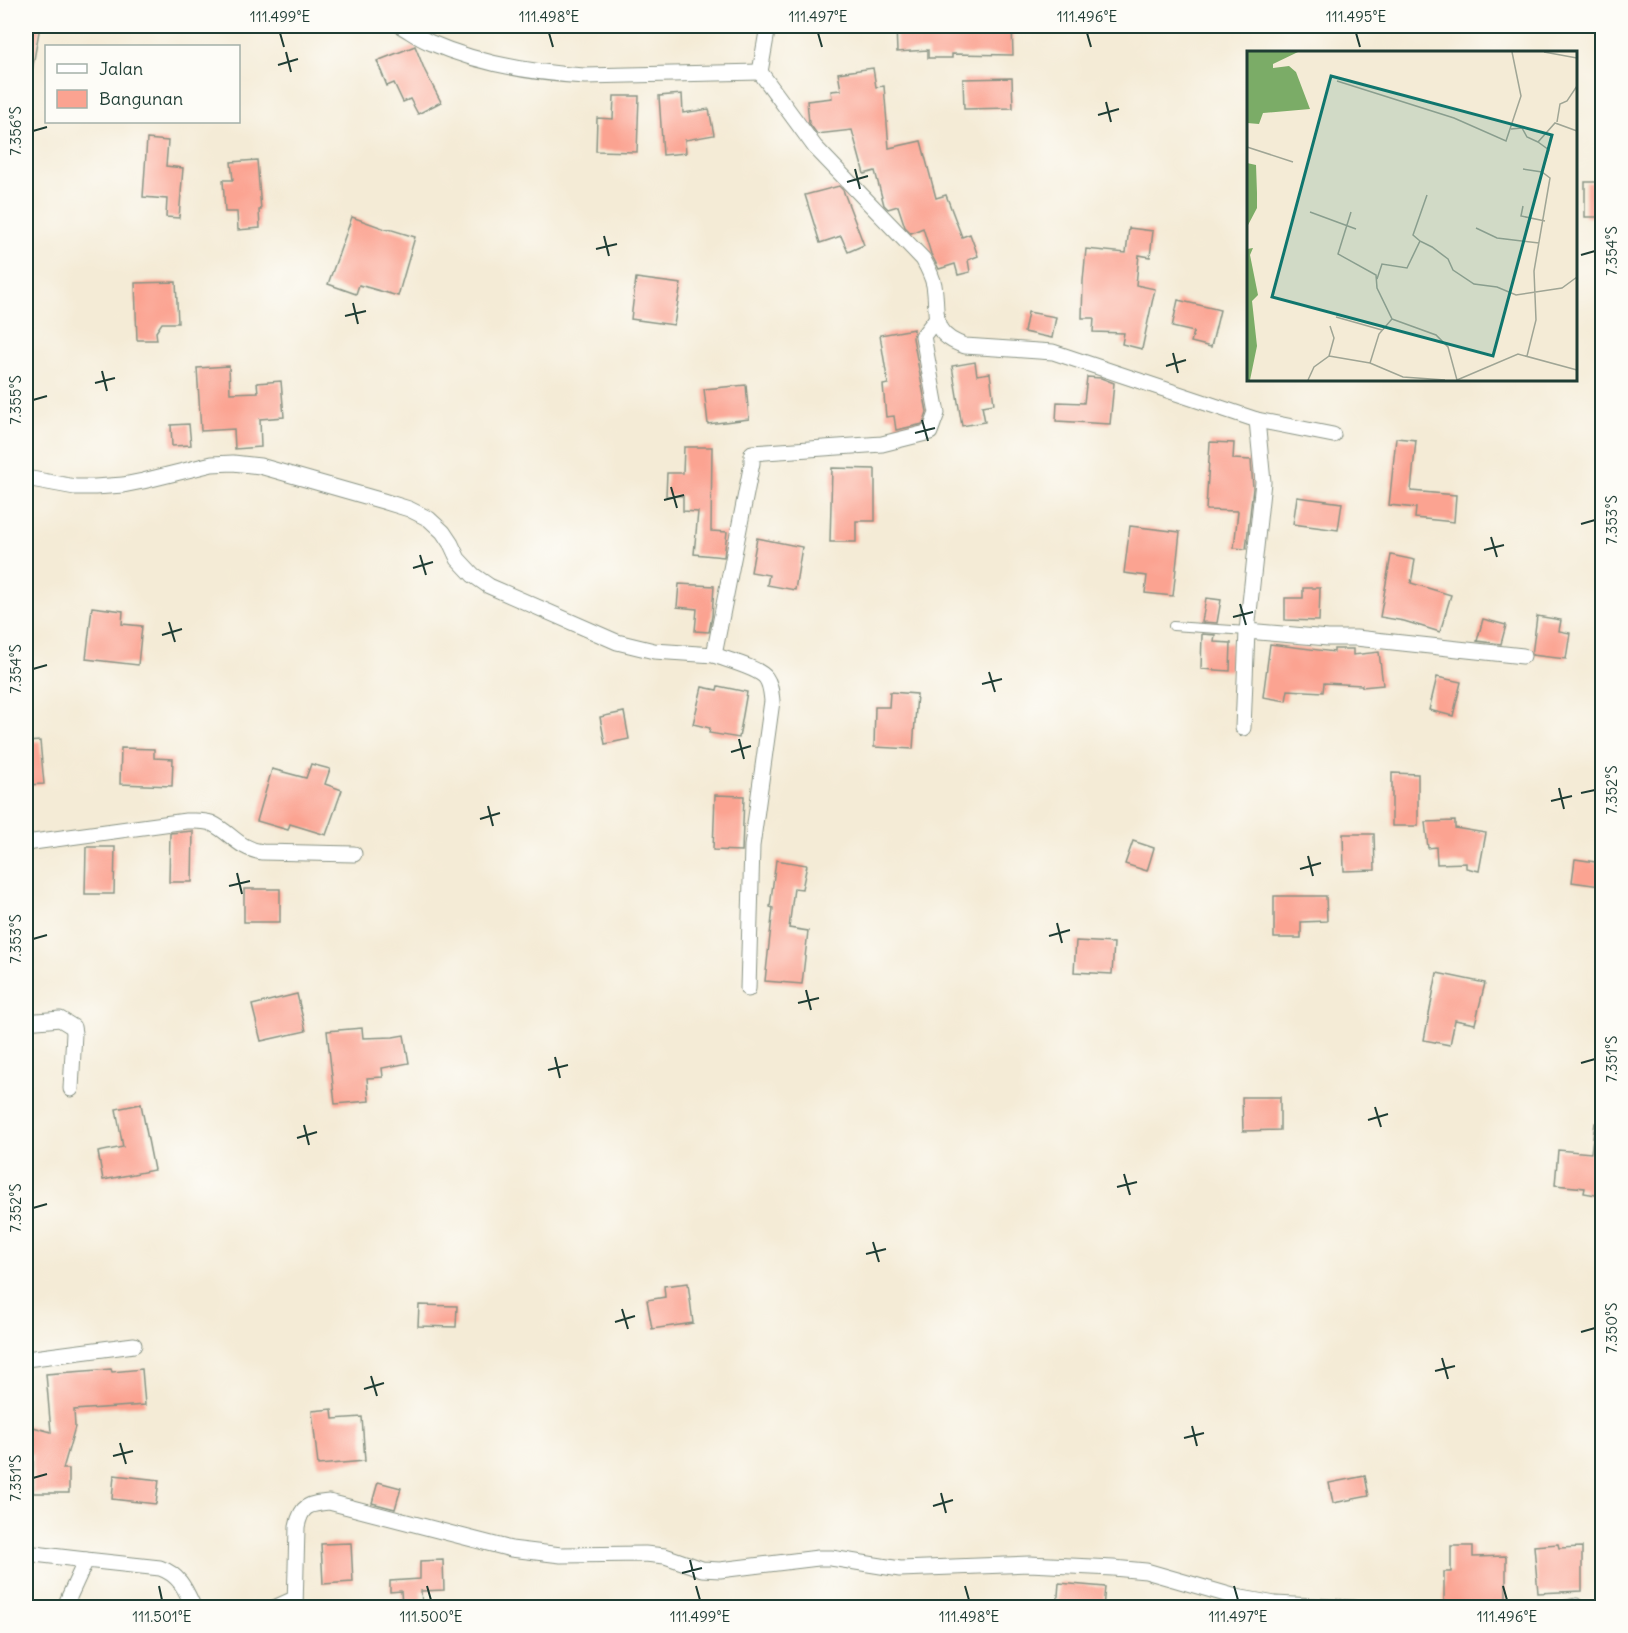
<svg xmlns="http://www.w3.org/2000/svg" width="1628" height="1633" font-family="Delius,sans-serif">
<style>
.building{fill:#fba391}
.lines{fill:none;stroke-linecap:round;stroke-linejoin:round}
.service-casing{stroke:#8a9485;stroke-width:10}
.minor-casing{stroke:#8a9485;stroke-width:17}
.service{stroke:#fff;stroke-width:8}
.minor{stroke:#fff;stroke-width:15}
.ticks{fill:none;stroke:#1f3d34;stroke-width:2}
.inset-road{fill:none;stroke:#9fa595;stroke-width:1.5}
.view{fill:#0f766e;fill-opacity:0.15;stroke:#0f766e;stroke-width:3}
.inset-edge{fill:none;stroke:#1f3d34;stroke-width:3}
.neatline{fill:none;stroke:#1f3d34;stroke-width:2}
.ticks-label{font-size:15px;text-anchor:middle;fill:#1f3d34}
</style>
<rect width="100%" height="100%" fill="#fdfcf7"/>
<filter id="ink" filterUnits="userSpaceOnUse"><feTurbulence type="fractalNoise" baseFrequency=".0167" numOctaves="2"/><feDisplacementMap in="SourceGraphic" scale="12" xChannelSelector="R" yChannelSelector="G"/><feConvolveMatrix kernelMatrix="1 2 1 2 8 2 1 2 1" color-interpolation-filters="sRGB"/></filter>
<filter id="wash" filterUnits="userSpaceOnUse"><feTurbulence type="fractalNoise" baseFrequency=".008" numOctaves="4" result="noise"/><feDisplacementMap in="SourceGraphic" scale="24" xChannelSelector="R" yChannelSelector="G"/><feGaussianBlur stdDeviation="1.35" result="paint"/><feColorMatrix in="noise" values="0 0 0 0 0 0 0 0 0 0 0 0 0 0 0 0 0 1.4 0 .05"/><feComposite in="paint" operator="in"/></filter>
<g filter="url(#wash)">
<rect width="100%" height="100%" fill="#f4ebd6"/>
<g id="blocks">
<g class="building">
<polygon points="26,26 40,26 32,71 26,70"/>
<polygon points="896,26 1012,26 1013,55 952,54 952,58 928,58 928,50 897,52"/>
<polygon points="415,46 425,71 441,102 418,114 410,99 403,102 394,83 387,86 377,61"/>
<polygon points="873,68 876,87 884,86 889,148 921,141 936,198 946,195 962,237 970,234 978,256 968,260 970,272 958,275 955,264 939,269 931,254 923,228 911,233 905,227 898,206 888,209 884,205 875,171 864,174 852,130 817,134 809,123 807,101 832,98 831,91 841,90 838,73"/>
<polygon points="1012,78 1013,108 964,109 963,79"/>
<polygon points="682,94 683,113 709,109 714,135 685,140 686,153 663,155 659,96"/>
<polygon points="614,96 639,96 637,152 596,151 597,118 613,119"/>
<polygon points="147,139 168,141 166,166 183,168 179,218 166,217 167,199 143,197"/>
<polygon points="257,160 261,210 259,210 260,228 238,230 237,212 225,212 223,180 233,180 231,162"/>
<rect x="1585" y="182" width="17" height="35"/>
<polygon points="839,186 843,190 864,245 848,252 841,236 820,243 805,195"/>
<polygon points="352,217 388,230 389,229 415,237 398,296 359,285 356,294 328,284"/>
<polygon points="1129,228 1153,231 1150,257 1139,255 1136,285 1155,289 1142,349 1122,344 1124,333 1093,332 1094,318 1082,318 1083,281 1086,249 1126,253"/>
<polygon points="636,278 681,284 674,325 631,319"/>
<polygon points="176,282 178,323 162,323 156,332 157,340 137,340 135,283"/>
<polygon points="1178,300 1220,310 1211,347 1191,342 1194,332 1172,327"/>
<polygon points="1028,312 1056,317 1052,338 1024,332"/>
<polygon points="914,329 913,338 927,412 923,424 896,430 894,416 886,417 883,385 888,384 880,335"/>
<polygon points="975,362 977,375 990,373 994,404 982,406 985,422 962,426 952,366"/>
<polygon points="229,366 230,393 258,392 257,383 281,381 284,417 260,419 261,447 235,449 234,429 201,431 197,368"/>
<polygon points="1087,377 1101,378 1114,383 1110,424 1056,421 1057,402 1084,403"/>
<polygon points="746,385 749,419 708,424 704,389"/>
<polygon points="189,424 191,445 172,446 171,425"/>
<polygon points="1396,438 1416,440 1411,491 1456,495 1454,522 1415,518 1416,508 1389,505"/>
<polygon points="1210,442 1234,443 1233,459 1251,460 1253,488 1246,549 1234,548 1238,511 1206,510"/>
<polygon points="684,447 712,447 711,531 727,532 724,557 694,554 698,512 683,511 683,496 666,496 667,473 683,473"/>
<polygon points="832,468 875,469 875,521 856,521 856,542 830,542"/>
<polygon points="1297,497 1342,503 1338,530 1293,524"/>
<polygon points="1130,526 1180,532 1173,596 1145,593 1147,576 1124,573"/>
<polygon points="757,538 802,547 795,590 767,585 769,575 751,572"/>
<polygon points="1391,555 1415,560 1411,583 1451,595 1440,632 1404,621 1380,617"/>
<polygon points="679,584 714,586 712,616 709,632 695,631 697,609 677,607"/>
<polygon points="1303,588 1320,588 1319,621 1285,620 1285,598 1303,598"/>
<polygon points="1206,598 1221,600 1217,623 1202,622"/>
<polygon points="92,607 123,611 122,624 142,626 138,665 86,659"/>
<polygon points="1537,616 1561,620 1559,631 1570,633 1566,659 1532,655"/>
<polygon points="1483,619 1506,625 1501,644 1477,641"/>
<polygon points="1202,634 1215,635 1214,642 1231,643 1230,671 1201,669"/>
<polygon points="1270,644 1334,652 1334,649 1353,649 1353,655 1379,652 1383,685 1362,687 1362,685 1324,683 1323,692 1288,690 1286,701 1263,697"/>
<polygon points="1437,677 1461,682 1453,716 1429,710"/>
<polygon points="718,686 747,692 739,738 709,733 710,728 693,724 702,687 717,690"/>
<polygon points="890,692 917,694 913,749 874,747 875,707 889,707"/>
<polygon points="624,712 629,739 605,744 600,717"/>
<polygon points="40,741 44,784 26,785 26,742"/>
<polygon points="121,748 154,749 154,758 173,759 172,786 120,784"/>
<polygon points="311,764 330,769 325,784 342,790 326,835 290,824 288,830 257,821 272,769 306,778"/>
<polygon points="1392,773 1418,774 1418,826 1392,826"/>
<polygon points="715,795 744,796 742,851 713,850"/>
<polygon points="1455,821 1455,828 1486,833 1479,871 1466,868 1466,863 1437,864 1436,847 1428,848 1425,822"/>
<polygon points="193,831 192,882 169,882 170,833"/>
<polygon points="1343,834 1374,834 1375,870 1344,871"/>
<polygon points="1133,841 1154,848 1147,871 1125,864"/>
<polygon points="86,847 115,847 114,894 85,894"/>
<polygon points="1575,859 1602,863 1600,886 1572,882"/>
<polygon points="776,860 807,865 802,889 794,888 789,928 808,931 802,984 765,981 773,908 770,907"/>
<rect x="244" y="889" width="36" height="33"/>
<polygon points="1274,896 1326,896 1327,921 1301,922 1301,938 1274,938"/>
<polygon points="1076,941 1114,943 1112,974 1074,972"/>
<polygon points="1437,973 1485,983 1475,1024 1455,1020 1450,1045 1424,1040"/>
<polygon points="297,994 306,1031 261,1041 252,1005"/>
<polygon points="362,1028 363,1038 393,1037 404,1035 409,1063 382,1068 383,1077 367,1078 369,1101 335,1104 327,1031"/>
<polygon points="1242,1097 1280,1097 1280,1130 1243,1131"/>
<polygon points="141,1104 154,1170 103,1180 98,1152 123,1147 116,1109"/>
<polygon points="1595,1123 1602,1123 1602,1196 1584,1193 1585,1188 1555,1185 1558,1150 1591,1153"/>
<polygon points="688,1283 693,1323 652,1329 647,1300 665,1297 664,1286"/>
<polygon points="419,1305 457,1306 456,1327 418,1326"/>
<polygon points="111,1369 112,1372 142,1369 145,1405 74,1410 75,1427 63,1469 69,1469 69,1493 33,1493 33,1455 26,1453 26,1425 51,1432 46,1374"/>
<polygon points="332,1409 333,1419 362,1417 365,1461 318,1465 312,1411"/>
<polygon points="114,1475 159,1480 156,1504 112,1499"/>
<polygon points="1365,1476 1369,1496 1333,1503 1329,1483"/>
<polygon points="378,1482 401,1488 395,1509 372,1503"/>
<polygon points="351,1543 353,1582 323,1584 321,1544"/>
<polygon points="1558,1544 1559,1548 1582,1547 1582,1591 1538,1593 1534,1546"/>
<polygon points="1451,1546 1473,1546 1473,1557 1506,1556 1506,1604 1444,1604 1444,1572 1451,1572"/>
<polygon points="443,1560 444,1590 421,1591 422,1603 402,1605 401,1591 390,1592 390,1581 420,1579 420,1561"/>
<polygon points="1059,1583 1105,1587 1103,1608 1057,1608"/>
</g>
</g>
</g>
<g filter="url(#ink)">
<use href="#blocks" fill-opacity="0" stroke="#8a9485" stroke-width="1.5"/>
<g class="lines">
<g class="service-casing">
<polyline id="service" points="1173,626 1247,631"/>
</g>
<g class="minor-casing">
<g id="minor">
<path d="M401 26C410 31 419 38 429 42 477 63 532 73 585 76L760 72"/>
<path d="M768 26 760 72 815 147 923 259C928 268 932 275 934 285 939 316 928 333 965 346L1053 352 1257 420 1263 482 1247 631 1243 728"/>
<polyline points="1257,420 1333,435"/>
<polyline points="26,478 75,487 95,487 123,485 143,481 212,464 233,463 260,466 383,501 409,509 429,519 443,532 451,544 458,559 473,575 489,586 617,642 654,651 714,655 752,463 752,453 882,444 930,432 937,413 923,336 936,319"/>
<polyline points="1247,631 1328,638 1356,638 1523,656"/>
<path d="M714 655C727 660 759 668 766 678 771 685 771 693 772 701L752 846 748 989"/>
<path d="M26 843 186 821C195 821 203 820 211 823 232 833 237 848 262 852L354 854"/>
<polyline points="26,1022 60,1019 73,1027 74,1033 71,1089"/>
<polyline points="26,1359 134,1345"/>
<polyline points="26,1553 86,1560"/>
<path d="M64 1608 86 1560 160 1568C180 1575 185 1589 194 1608"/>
<polyline points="274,1608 294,1599"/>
<path d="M295 1608 297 1527C301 1505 309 1504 329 1502L511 1549 561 1555 645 1554 665 1556 702 1569 720 1570 818 1558H831L900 1569 1029 1564 1113 1568 1146 1571 1236 1597 1275 1604 1354 1608"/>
<polyline points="1566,1608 1576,1606"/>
</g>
</g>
<use href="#service" class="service"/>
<use href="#minor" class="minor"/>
</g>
</g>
<path class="ticks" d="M280 33 284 47M549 33 553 47M818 33 822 47M1087 33 1091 47M1356 33 1360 47M286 52 291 72M278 65 298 59M1106 102 1111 122M1098 115 1119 109M33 131 47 127M855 169 860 189M847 182 868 176M604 236 609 256M596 249 617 244M1581 255 1595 251M353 303 358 324M345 316 366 311M1173 353 1178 373M1166 366 1186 360M102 371 107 391M95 383 115 378M33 400 47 396M922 420 928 441M915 433 935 428M671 487 677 508M664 500 684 495M1581 524 1595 520M1491 537 1497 557M1484 550 1504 545M420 555 426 575M413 568 433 562M1240 604 1246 625M1233 617 1253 612M169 622 175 642M162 635 182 629M33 669 47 665M989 672 995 692M982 684 1002 679M739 739 744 759M731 752 751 746M1559 788 1564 809M1581 793 1595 790M1551 801 1572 796M488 806 493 826M480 819 500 813M1308 856 1313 876M1300 869 1321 863M237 873 242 894M229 886 250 881M1057 923 1062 943M1049 936 1070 930M33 939 47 935M806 990 811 1010M798 1003 819 998M555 1057 560 1078M1581 1063 1595 1059M548 1070 568 1065M1375 1107 1381 1127M1368 1120 1388 1114M304 1125 309 1145M297 1138 317 1132M1124 1174 1130 1195M1117 1187 1137 1182M33 1208 47 1204M873 1242 879 1262M866 1254 886 1249M622 1309 628 1329M615 1322 635 1316M1581 1332 1595 1328M1442 1358 1448 1379M1435 1371 1455 1366M371 1376 377 1396M364 1389 384 1383M1192 1426 1197 1446M1184 1438 1204 1433M120 1443 126 1464M113 1456 133 1451M33 1478 47 1474M941 1493 946 1513M933 1506 953 1500M690 1560 695 1580M682 1573 702 1568M159 1586 162 1600M427 1586 431 1600M696 1586 700 1600M965 1586 969 1600M1234 1586 1238 1600M1503 1586 1507 1600"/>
<g transform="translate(1247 51)">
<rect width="330" height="330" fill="#f4ebd6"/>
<path d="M0 1H51L26 13V17L42 15 49 21 63 58 16 62 12 73 0 72ZM0 112 9 114 10 142V157L0 176ZM6 197 3 204 11 244 5 250 10 295 3 329H0V198Z" fill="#7bac67"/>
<path class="inset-road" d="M297 1 330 7M90 30 207 67 259 90 274 45 265 1M310 71 313 53 320 50 330 35M264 78 275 77 280 86 291 91 308 72 330 80M291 91 302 99 295 121M0 96 46 111M276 118 295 121 303 127 287 220 289 269 280 305M276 155 274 165 298 170M63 161 109 178M104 161 91 203 129 224 130 237 145 268 132 283 123 312 156 326 198 329M229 177 250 187 292 192M173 190 166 184 180 144M130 228 135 213 160 217 173 190 185 196 201 208 206 219 227 233 250 236 269 244 315 237 330 226M89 266 135 279M145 268 189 284 201 296 210 329M82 305 123 312M61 329 67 316 82 305 87 287 83 275M210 329 271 303 330 319"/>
<path class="view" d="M84 25 305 84 246 305 25 246Z"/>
<rect width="330" height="330" class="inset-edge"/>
</g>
<rect width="1628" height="1633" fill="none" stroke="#fdfcf7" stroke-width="66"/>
<rect x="45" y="45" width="195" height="78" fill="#fdfcf7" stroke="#a4b0a9" stroke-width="1.5"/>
<rect x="57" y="64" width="30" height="9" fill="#ffffff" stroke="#a4b0a9" stroke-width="1.5"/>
<text x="99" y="75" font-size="18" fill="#1f3d34">Jalan</text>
<rect x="57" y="90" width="30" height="18" fill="#fba391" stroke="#a4b0a9" stroke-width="1.5"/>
<text x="99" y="105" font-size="18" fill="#1f3d34">Bangunan</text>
<rect x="33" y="33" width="1562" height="1567" class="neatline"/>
<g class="ticks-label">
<text x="280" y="22">111.499°E</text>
<text x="549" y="22">111.498°E</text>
<text x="818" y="22">111.497°E</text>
<text x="1087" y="22">111.496°E</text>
<text x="1356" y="22">111.495°E</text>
<text transform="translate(16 131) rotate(-90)" y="5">7.356°S</text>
<text transform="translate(1612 251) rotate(-90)" y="5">7.354°S</text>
<text transform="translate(16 400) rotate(-90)" y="5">7.355°S</text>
<text transform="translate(1612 520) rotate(-90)" y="5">7.353°S</text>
<text transform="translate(16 669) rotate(-90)" y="5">7.354°S</text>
<text transform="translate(1612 790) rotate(-90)" y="5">7.352°S</text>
<text transform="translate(16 939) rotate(-90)" y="5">7.353°S</text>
<text transform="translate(1612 1059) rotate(-90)" y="5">7.351°S</text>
<text transform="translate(16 1208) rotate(-90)" y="5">7.352°S</text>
<text transform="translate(1612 1328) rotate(-90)" y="5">7.350°S</text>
<text transform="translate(16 1478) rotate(-90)" y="5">7.351°S</text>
<text x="162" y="1622">111.501°E</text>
<text x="431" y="1622">111.500°E</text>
<text x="700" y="1622">111.499°E</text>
<text x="969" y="1622">111.498°E</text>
<text x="1238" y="1622">111.497°E</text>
<text x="1507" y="1622">111.496°E</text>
</g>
</svg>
